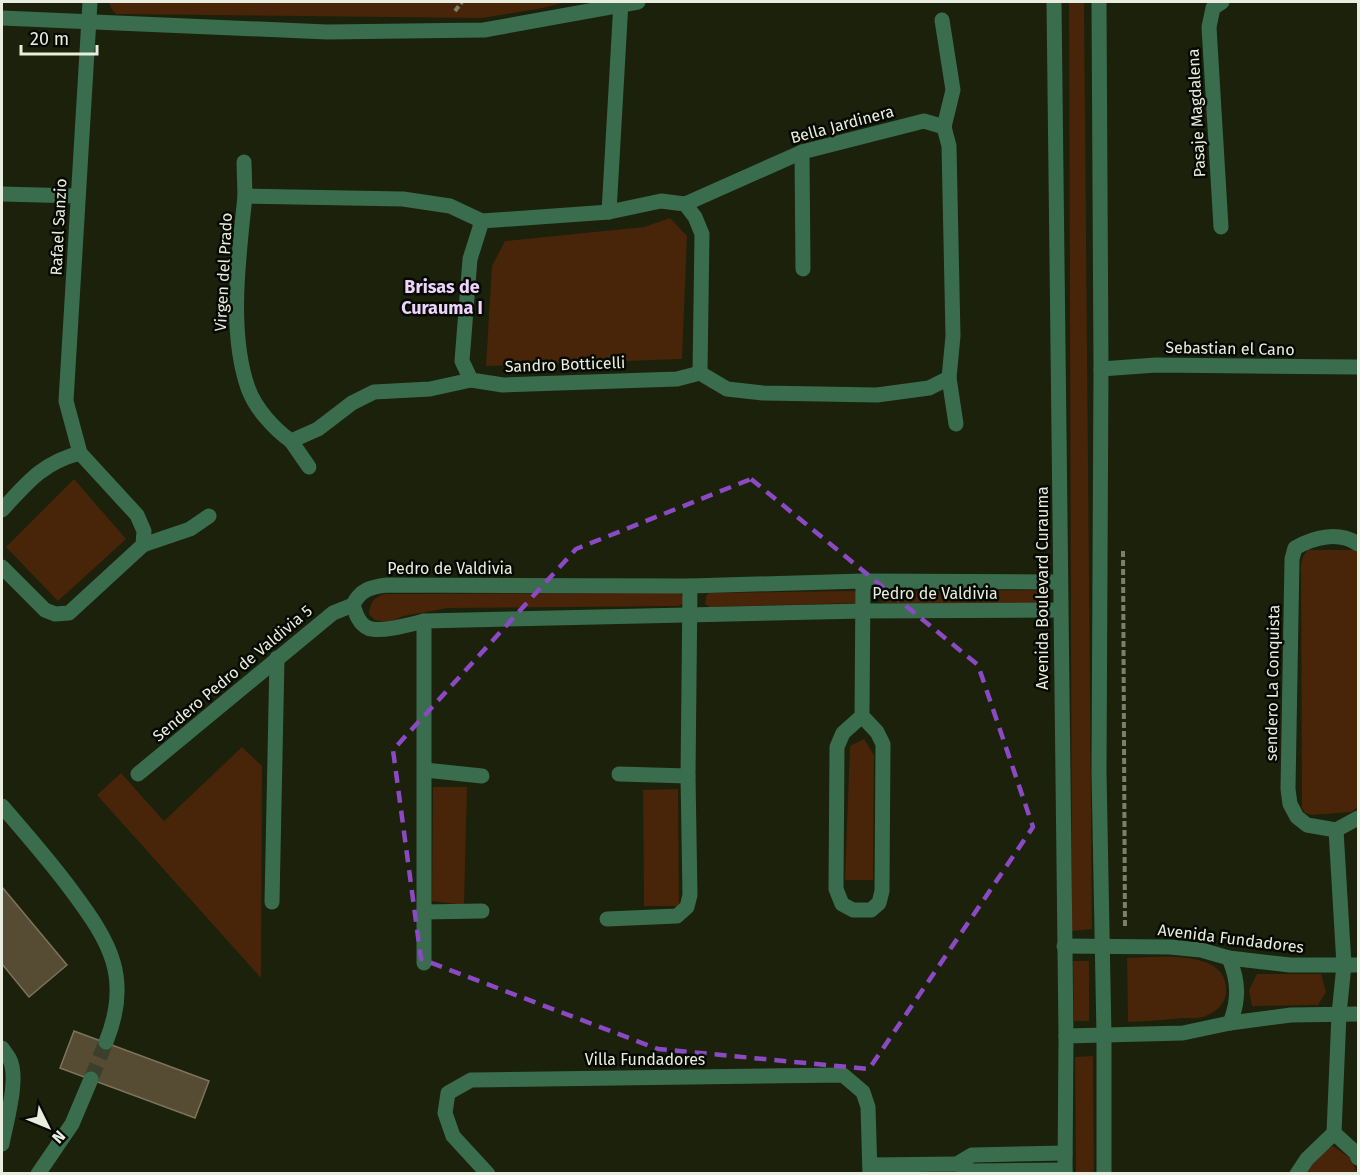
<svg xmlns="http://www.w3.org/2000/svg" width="1360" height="1175" font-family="'Fira Sans',sans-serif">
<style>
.green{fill:#482409}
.building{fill:#564c34;stroke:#7d735a;stroke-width:1.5}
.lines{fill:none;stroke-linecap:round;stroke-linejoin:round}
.minor-tunnel{stroke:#3a402b;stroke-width:15;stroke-dasharray:15 8;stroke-linecap:butt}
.path{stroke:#7b806e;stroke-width:4;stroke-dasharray:6 3;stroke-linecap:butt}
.minor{stroke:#3a6c4e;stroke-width:15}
.marked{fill:none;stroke:#8c49c4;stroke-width:4.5;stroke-dasharray:12 8;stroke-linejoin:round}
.labels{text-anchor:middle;stroke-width:5;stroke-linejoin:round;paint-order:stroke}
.street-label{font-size:16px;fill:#e9eddf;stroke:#070a03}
.neighbourhood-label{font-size:18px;font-weight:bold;fill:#edd4fc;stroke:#070a03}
</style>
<rect width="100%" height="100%" fill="#1b210b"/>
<g class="green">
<polygon points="109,2 566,2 543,8 482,18 116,14 111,8"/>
<polygon points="1069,2 1084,2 1092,929 1072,931"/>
<polygon points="670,218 687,236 682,359 486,366 492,266 505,241 644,227"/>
<polygon points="74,479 126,539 58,601 6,547"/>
<polygon points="1308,550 1353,550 1358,552 1358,806 1352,812 1311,815 1305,813 1302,808 1301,565 1303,556"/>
<polygon points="1047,590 1047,603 886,603 882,602 879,597 882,593 886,592"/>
<polygon points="854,591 857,592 856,603 710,607 705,604 707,594 710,593"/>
<path d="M679 593 684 597 683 604 679 606 448 608 404 616 394 620 384 622 375 620 369 614C370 603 373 598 384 594Z"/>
<polygon points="864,739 874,755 873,880 845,880 850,746"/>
<polygon points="242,747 262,766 261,978 97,795 121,773 164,821"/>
<polygon points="433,787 467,787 464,905 432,901"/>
<polygon points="678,789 679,906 644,906 643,790"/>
<path d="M1127 958C1156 958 1230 947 1226 993 1225 1004 1216 1012 1206 1016 1199 1019 1191 1018 1183 1018 1165 1020 1147 1021 1128 1022Z"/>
<polygon points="1073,961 1089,961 1089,1021 1074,1021"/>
<polygon points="1257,974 1321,974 1326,992 1318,1005 1252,1006 1249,990"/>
<polygon points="1093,1056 1094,1173 1076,1173 1075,1057"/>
<path d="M1333 1146 1350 1158 1358 1174H1306C1310 1164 1323 1148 1333 1146Z"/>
</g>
<g class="building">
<polygon points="2,887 67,965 29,997 2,964"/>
<polygon points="74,1031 209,1081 195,1118 60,1068"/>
</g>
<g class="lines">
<polyline class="minor-tunnel" points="91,1079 106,1042"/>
<g class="path">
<polyline points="455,11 462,2"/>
<polyline points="1123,551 1125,928"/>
</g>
<g class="minor">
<polyline points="1054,2 1066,1036 1065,1174"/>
<polyline points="1099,2 1101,369 1099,772 1104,1036 1104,1174"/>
<polyline points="2,18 327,32 484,30 638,2"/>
<polyline points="942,20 953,90 944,127"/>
<polyline points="802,152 803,269"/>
<polyline points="244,162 245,196"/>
<polyline points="2,194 77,196"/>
<polygon points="661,201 685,204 695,217 702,234 700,373 677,379 503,385 471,380 462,361 470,259 482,221 609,212"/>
<polyline points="685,204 802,152 924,121 944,127 949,146 953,336 949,378 929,388 877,395 763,393 727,389 700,373"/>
<polyline points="609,212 621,2"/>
<polyline points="1221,227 1209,27 1213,8 1222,2"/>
<polyline points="1101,369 1156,365 1358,367"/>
<polyline points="949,378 956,424"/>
<path d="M471 380 430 389 374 392 352 403 318 429 291 441C274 429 255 408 248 388 228 331 239 255 245 196L403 199 450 206 482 221"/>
<polyline points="291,441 309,467"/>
<path d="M2 510C27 483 42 463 80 453"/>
<path d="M1358 544C1339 531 1314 537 1295 548L1292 559 1288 789 1290 804 1297 817 1307 825 1336 830 1358 818"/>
<polyline points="143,545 190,529 209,516"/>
<polyline points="2,567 45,610 55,614 69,613 143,545 144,531 137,515 80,453 66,401 90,2"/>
<path d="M1060 610 864 611 424 621C412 624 380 633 368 628 359 624 356 614 353 605 360 590 370 587 387 585L690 586 863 581 1060 582"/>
<polyline points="862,716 843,733 837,747 836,889 842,904 853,910 871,910 879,903 882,891 883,744 877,732 862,716 863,581"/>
<polyline points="425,770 482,776"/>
<polyline points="138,774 333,613 353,605"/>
<polyline points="619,774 688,776"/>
<path d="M2 806C26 834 50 861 72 891 110 942 132 978 106 1042"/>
<polyline points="272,902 277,658"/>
<polyline points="424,912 482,911"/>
<polyline points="607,919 677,916 687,907 690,895 688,776 690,586"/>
<polyline points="1064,946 1170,947 1201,950 1229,958 1290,965 1358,965"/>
<path d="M1229 958C1239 982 1239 1000 1230 1023"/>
<polyline points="424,963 424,621"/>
<polyline points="1066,1036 1183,1033 1230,1023 1291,1015 1358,1014"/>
<path d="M2 1048C4 1051 8 1056 10 1060 19 1079 6 1123 2 1144"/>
<polyline points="1334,1133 1339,1014 1344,965 1336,830"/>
<polyline points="957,1164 972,1155 1065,1153"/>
<polyline points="870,1165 957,1164 972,1171 1065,1170"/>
<polyline points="38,1174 72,1124 91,1079"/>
<polyline points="488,1174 453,1136 445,1113 448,1093 471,1080 843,1075 863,1092 868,1107 870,1174"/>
<polyline points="1297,1174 1307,1159 1334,1133 1356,1153 1358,1158"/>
</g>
</g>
<path class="marked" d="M751 479 978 665 1033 827 869 1069 658 1049 421 959 393 750 576 549Z"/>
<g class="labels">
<g class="street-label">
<text transform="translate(1196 113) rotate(-93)" y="6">Pasaje Magdalena</text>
<text transform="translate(842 124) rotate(-15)" y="6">Bella Jardinera</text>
<text transform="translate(58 227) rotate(-87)" y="6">Rafael Sanzio</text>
<text transform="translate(223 272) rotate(-87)" y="6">Virgen del Prado</text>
<text transform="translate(1230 348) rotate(1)" y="6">Sebastian el Cano</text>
<text transform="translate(565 364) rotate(-2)" y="6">Sandro Botticelli</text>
<text x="450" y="574">Pedro de Valdivia</text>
<text transform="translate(1042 588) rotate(-90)" y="6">Avenida Boulevard Curauma</text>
<text x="935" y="599">Pedro de Valdivia</text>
<text transform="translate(232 673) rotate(-40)" y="6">Sendero Pedro de Valdivia 5</text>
<text transform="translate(1272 683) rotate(-89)" y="6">sendero La Conquista</text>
<text transform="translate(1231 938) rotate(7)" y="6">Avenida Fundadores</text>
<text x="645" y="1065">Villa Fundadores</text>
</g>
<g class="neighbourhood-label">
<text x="442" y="293">Brisas de<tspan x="442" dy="21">Curauma I</tspan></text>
</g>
</g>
<rect width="1360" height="1175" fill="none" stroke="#e9eddf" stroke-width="6"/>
<g transform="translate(48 1127) rotate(133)" stroke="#070a03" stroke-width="4.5" paint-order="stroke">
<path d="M0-4.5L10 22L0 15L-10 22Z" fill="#e9eddf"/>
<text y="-9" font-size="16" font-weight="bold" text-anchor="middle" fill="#e9eddf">N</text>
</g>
<path d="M21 45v9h76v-9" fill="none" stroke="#e9eddf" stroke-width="3"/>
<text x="30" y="45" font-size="18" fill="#e9eddf" stroke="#070a03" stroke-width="4.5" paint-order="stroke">20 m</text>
</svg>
